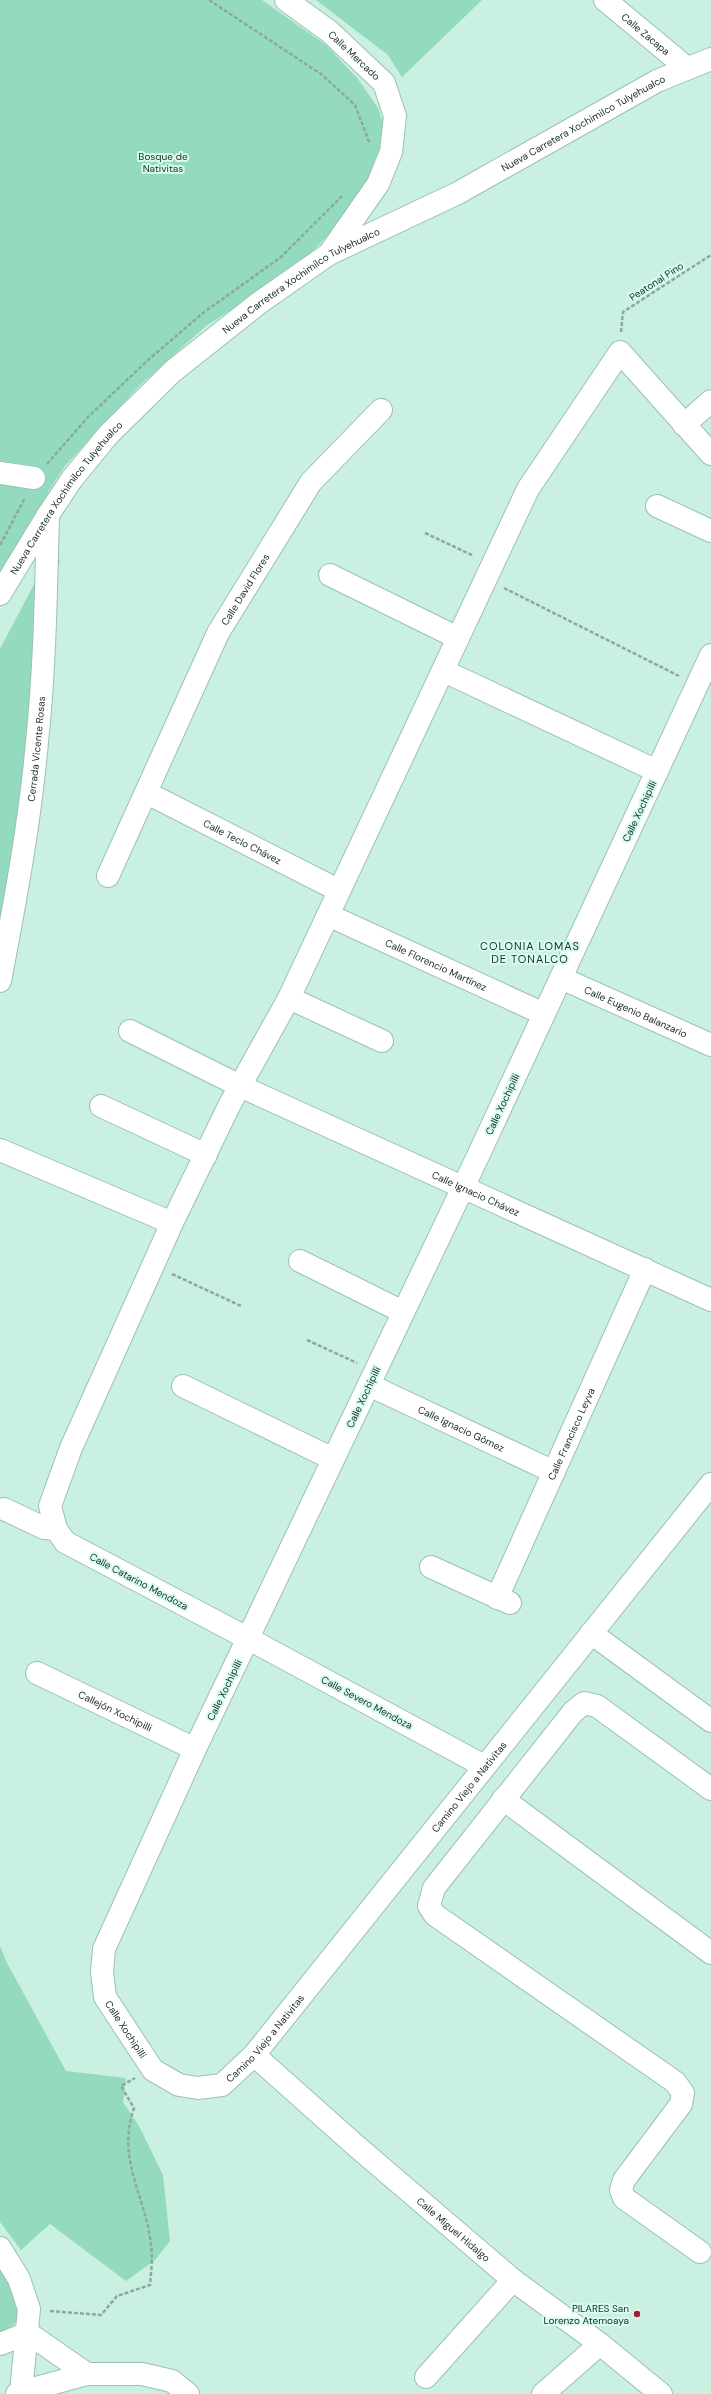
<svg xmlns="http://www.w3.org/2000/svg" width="711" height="2394" font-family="'DM Sans',sans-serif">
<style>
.green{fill:#94dabf}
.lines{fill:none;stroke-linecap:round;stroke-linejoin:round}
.minor-casing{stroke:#9bc1b1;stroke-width:24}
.major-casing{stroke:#9bc1b1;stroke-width:24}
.path{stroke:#8ba99c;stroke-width:2.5;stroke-dasharray:4 2;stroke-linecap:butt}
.minor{stroke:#fff;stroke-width:22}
.major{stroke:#fff;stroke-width:22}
.poi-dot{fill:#ad1835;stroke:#d6fded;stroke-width:1.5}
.labels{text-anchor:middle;stroke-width:4;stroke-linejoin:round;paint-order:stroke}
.street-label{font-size:10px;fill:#21302a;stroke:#d6fded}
.park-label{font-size:10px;fill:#1b3028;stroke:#d6fded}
.poi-label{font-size:10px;fill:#21302a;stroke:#d6fded;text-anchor:end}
.neighbourhood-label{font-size:11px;letter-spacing:1px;fill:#21302a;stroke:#d6fded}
</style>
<rect width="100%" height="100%" fill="#c9f0e0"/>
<g class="green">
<polygon points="0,0 262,0 326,45 358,79 378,108 387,134 376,168 357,204 315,249 281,278 206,326 140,385 65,466 48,492 51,494 0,583"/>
<polygon points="316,0 482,0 402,77 388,55"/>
<polygon points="51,552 60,561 53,581 0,959 0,649"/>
<polygon points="0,1946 7,1963 66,2071 126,2078 123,2102 139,2126 163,2175 170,2241 155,2260 126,2281 50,2224 21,2250 0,2222"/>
<path d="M0 2265C11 2286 37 2321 0 2332Z"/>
</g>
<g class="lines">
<g class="minor-casing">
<g id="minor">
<path id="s1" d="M286 0 330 32 384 83 395 116 391 152 378 184 329 254"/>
<path id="s2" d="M605 0 687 68"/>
<polyline points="684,425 711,401"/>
<polyline points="0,473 34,478"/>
<polyline points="657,506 711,531"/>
<polyline points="330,575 458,638"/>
<path id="s3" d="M711 655 478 1156 195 1749 104 1949 102 1972 105 1997 153 2070 179 2085 198 2088 222 2085 254 2055 711 1484"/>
<polyline points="444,671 657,771"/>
<path id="s4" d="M147 793 338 890"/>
<path id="s5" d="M108 876 218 633 311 482 381 410"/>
<path id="s6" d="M328 915 544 1014"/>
<path id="s7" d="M561 978 711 1045"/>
<path id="s8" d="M0 981C15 902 30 822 37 742 45 666 46 590 48 515"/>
<polyline points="289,998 382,1041"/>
<path id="s9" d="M130 1031 240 1086 711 1300"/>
<polyline points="101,1106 206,1155"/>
<polyline points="0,1150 172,1223"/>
<polyline points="300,1261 403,1312"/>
<path id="s10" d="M369 1385 554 1472"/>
<polyline points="183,1386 333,1459"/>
<polyline points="4,1509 44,1528 56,1529"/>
<polyline points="431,1567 510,1603"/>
<path id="s11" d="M497 1598 645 1269"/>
<polyline points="591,1633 711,1721"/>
<path id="s12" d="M37 1673 195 1749"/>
<polyline points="484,1766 249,1639 65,1542 56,1529 50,1506 71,1448 172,1223 230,1104 289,998 528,489 620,352 711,454"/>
<polyline points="503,1799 711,1953"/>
<path id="s13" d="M254 2055 355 2145 513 2280 600 2344 661 2394"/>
<polyline points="700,2252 624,2198 621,2190 624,2180 681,2104 683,2093 675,2082 435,1915 429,1906 434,1888 573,1712 584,1703 597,1706 711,1789"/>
<polyline points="426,2377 513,2280"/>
<polyline points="543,2394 600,2344"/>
</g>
</g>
<g class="major-casing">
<g id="major">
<path id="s14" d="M0 594 48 515 72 479 108 435 173 371 259 303 329 254 458 193 657 81 711 59"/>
<polyline points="0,2248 19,2279 29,2309 21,2392 17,2394"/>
<polyline points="28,2333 87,2374"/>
<polyline points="0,2344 28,2333"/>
<polyline points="21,2392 87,2374 142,2374 172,2381 188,2394"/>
</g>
</g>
<g class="path">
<polyline points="209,0 321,74 355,105 370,144"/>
<polyline points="621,332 623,312 711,255"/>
<polyline points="47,464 88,417 147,361 203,313 281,257 343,195"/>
<polyline points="425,533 474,556"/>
<polyline points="0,545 25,498"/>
<polyline points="504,588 679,676"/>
<polyline points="172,1274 241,1306"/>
<polyline points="307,1340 357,1363"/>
<path d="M50 2311 101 2315 117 2296 150 2285C151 2272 153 2258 151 2245 146 2196 116 2160 134 2108L121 2086 135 2078"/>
</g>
<use href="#minor" class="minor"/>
<use href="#major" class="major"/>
</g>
<circle class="poi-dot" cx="637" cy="2314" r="4"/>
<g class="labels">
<g class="street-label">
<text dy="4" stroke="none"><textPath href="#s2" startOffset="53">Calle Zacapa</textPath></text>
<text dy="4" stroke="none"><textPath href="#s1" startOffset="88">Calle Mercado</textPath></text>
<text dy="4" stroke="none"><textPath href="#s14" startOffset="765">Nueva Carretera Xochimilco Tulyehualco</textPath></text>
<text dy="4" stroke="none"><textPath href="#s14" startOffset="441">Nueva Carretera Xochimilco Tulyehualco</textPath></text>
<text transform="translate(656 281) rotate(-33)" y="4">Peatonal Pino</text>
<text dy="4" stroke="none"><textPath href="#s14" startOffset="117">Nueva Carretera Xochimilco Tulyehualco</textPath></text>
<text dy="4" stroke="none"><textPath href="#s5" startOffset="318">Calle David Flores</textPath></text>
<text dy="4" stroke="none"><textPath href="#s8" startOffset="235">Cerrada Vicente Rosas</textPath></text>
<text transform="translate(639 811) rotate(-65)" y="4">Calle Xochipilli</text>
<text dy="4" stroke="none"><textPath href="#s4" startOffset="107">Calle Teclo Chávez</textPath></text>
<text dy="4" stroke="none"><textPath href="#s6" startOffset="119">Calle Florencio Martínez</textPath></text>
<text dy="4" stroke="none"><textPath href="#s7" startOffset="82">Calle Eugenio Balanzario</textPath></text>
<text transform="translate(502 1104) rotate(-65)" y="4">Calle Xochipilli</text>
<text dy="4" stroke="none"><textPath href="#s9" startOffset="382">Calle Ignacio Chávez</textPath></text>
<text transform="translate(363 1397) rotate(-65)" y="4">Calle Xochipilli</text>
<text dy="4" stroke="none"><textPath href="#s10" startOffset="102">Calle Ignacio Gómez</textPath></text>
<text dy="4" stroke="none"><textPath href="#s11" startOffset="180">Calle Francisco Leyva</textPath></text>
<text transform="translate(139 1581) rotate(28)" y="4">Calle Catarino Mendoza</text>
<text transform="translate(224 1690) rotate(-64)" y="4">Calle Xochipilli</text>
<text transform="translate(367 1702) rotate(28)" y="4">Calle Severo Mendoza</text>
<text dy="4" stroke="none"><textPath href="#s12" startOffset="87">Callejón Xochipilli</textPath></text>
<text dy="4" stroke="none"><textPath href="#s3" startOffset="2026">Camino Viejo a Nativitas</textPath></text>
<text dy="4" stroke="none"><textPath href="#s3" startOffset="1516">Calle Xochipilli</textPath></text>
<text dy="4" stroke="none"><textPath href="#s3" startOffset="1702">Camino Viejo a Nativitas</textPath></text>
<text dy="4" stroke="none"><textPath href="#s13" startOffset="265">Calle Miguel Hidalgo</textPath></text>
</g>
<g class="park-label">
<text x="163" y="160">Bosque de<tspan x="163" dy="12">Nativitas</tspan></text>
</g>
<g class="poi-label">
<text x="629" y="2312">PILARES San<tspan x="629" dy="12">Lorenzo Atemoaya</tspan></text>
</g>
<g class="neighbourhood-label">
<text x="530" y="950">COLONIA LOMAS<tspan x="530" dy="13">DE TONALCO</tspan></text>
</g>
</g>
</svg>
